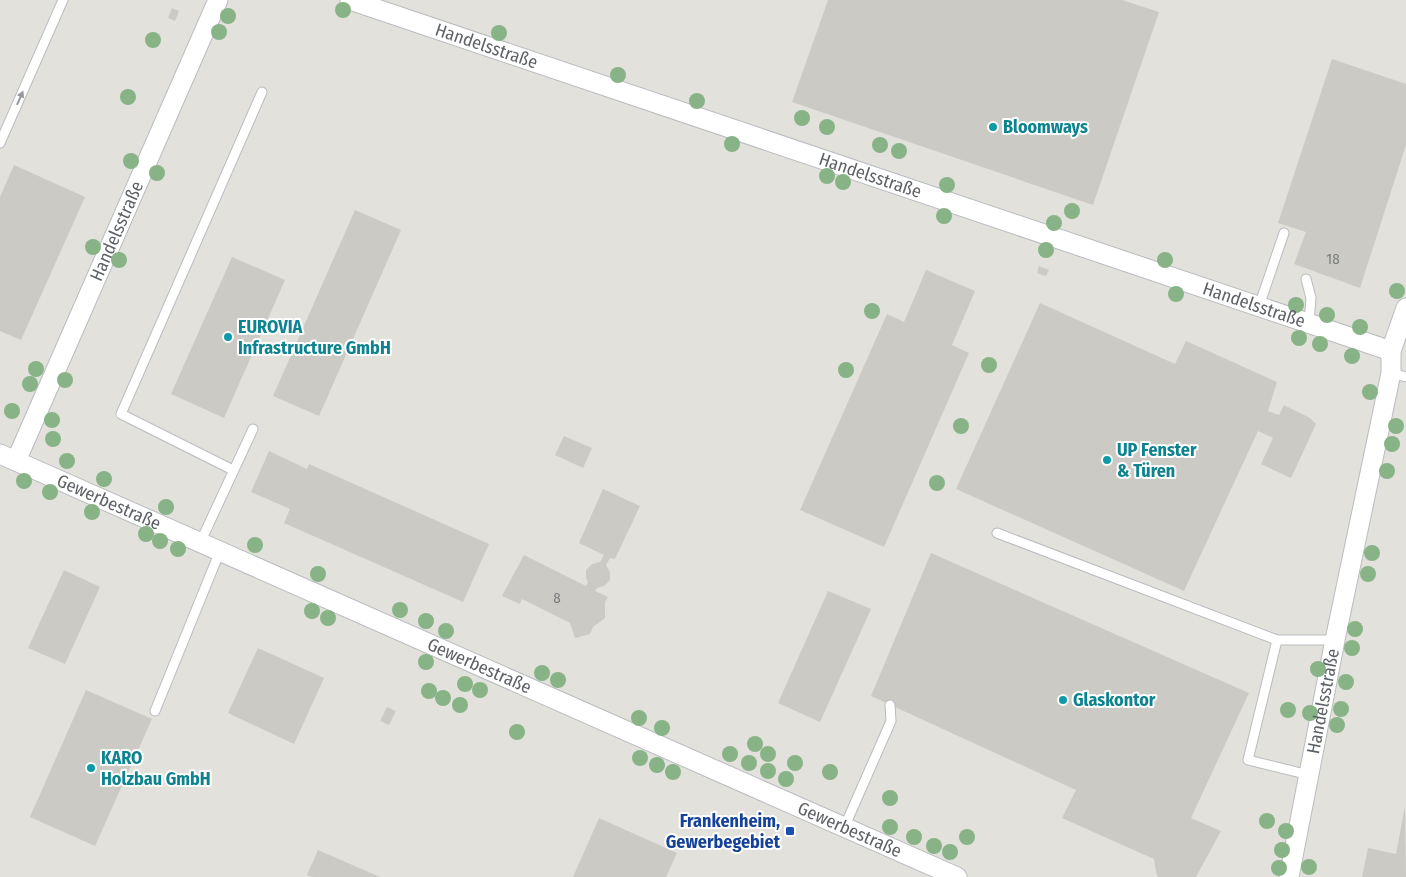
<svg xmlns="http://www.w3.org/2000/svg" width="1406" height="877" font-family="'Fira Sans Condensed',sans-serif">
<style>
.industrial{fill:#e2e1db}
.building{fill:#cccac4}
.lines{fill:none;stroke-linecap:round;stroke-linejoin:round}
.service-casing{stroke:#b9bcc0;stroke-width:11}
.minor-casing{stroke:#b9bcc0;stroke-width:21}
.service{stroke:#fff;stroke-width:9}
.minor{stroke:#fff;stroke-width:19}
.tree{fill:#88b387}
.oneway{fill:#96999c}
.culture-dot{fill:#0f9aa8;stroke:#fff;stroke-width:2}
.transit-dot{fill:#1a4fb4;stroke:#fff;stroke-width:2}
.labels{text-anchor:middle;stroke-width:4;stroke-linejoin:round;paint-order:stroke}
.number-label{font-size:15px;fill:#7a7c7e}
.street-label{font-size:18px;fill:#5e6267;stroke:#fff}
.culture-label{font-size:18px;font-weight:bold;fill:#0d838f;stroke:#fff;text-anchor:start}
.transit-label{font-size:18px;font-weight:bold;fill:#164399;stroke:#fff;text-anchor:end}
</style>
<rect width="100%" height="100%" fill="#f1efe7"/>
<rect class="industrial" x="0" y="0" width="1406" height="877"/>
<g class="building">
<polygon points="828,0 1122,0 1159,12 1093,205 792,102"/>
<polygon points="172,8 179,11 175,21 168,18"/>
<polygon points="1332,59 1406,84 1406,145 1360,288 1294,264 1306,232 1278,223"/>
<polygon points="14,165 85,197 21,340 0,331 0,197"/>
<polygon points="355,210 401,230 319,416 273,396"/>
<polygon points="232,257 285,280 224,418 171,394"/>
<polygon points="1039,266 1049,270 1046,276 1037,273"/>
<polygon points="926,270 975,291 952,345 969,353 884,547 800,510 887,314 904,322"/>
<polygon points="1040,303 1175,364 1186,341 1277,382 1268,411 1279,415 1284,405 1310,418 1316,424 1291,478 1261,464 1273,438 1258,431 1184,591 956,489"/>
<polygon points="564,436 592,448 583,468 555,455"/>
<polygon points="269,451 307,469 309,464 489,544 463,602 284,523 290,509 251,492"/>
<polygon points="603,489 640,506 615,559 610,558 606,565 610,572 610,580 604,586 597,588 595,591 608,597 605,602 605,618 593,627 590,634 575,638 570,623 522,599 520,604 502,596 524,555 586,586 588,582 586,578 586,570 592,564 600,562 604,555 579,543"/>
<polygon points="931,553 1249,693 1191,818 1221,831 1196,877 1158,877 1156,872 1154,859 1062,818 1076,790 871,696"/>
<polygon points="64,570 100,587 65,664 28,648"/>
<polygon points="828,591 871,609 820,722 778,703"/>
<polygon points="258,648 324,678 294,744 228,713"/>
<polygon points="86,690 152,719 95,846 30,817"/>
<polygon points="387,707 396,711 389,725 380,721"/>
<polygon points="1405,806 1406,877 1362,877 1368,848 1396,854"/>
<polygon points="599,818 677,853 666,877 573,877"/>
<polygon points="318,850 380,877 313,877 307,875"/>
</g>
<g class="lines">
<g class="service-casing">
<g id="service">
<polyline points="0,143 63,0"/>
<polyline points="1306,279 1311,298 1309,323"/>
<polyline points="1259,306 1284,233"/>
<polyline points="1391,373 1406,377"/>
<polyline points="233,470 121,414 262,92"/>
<polyline points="997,533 1277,640 1335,640"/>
<polyline points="200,543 253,429"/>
<polyline points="1277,640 1248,760 1309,775"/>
<polyline points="155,711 220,551"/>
<polyline points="844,828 891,721 890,705"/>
</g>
</g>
<g class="minor-casing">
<g id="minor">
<path id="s1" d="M350 0 1391 351"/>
<path id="s2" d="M0 454 957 877"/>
<path id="s3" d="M16 461 218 0"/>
<path id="s4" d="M1289 877 1335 640 1391 373V351L1406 308"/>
</g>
</g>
<use href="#service" class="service"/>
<use href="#minor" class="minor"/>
</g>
<g class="tree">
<circle cx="343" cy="10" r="8"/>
<circle cx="228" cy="16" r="8"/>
<circle cx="219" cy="32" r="8"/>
<circle cx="499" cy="33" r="8"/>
<circle cx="153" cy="40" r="8"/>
<circle cx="618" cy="75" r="8"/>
<circle cx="128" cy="97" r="8"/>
<circle cx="697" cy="101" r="8"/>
<circle cx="802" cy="118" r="8"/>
<circle cx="827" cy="127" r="8"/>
<circle cx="732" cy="144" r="8"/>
<circle cx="880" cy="145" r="8"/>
<circle cx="899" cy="151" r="8"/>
<circle cx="131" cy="161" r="8"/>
<circle cx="157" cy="173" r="8"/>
<circle cx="827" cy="176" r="8"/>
<circle cx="843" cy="182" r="8"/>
<circle cx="947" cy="185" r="8"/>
<circle cx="1072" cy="211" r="8"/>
<circle cx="944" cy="216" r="8"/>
<circle cx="1054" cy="223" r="8"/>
<circle cx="93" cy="247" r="8"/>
<circle cx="1046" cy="250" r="8"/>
<circle cx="119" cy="260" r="8"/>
<circle cx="1165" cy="260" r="8"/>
<circle cx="1397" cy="291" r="8"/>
<circle cx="1176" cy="294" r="8"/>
<circle cx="1296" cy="305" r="8"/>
<circle cx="872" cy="311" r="8"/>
<circle cx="1327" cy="315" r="8"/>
<circle cx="1360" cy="327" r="8"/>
<circle cx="1299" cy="338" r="8"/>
<circle cx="1320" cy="344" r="8"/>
<circle cx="1352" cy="356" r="8"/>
<circle cx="989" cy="365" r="8"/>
<circle cx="36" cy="369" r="8"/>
<circle cx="846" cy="370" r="8"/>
<circle cx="65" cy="380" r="8"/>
<circle cx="30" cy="384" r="8"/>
<circle cx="1370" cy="392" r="8"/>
<circle cx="12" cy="411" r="8"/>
<circle cx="52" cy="420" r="8"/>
<circle cx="961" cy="426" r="8"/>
<circle cx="1396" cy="426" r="8"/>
<circle cx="53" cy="439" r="8"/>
<circle cx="1392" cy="444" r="8"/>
<circle cx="67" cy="461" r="8"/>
<circle cx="1387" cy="471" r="8"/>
<circle cx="104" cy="479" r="8"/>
<circle cx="24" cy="481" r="8"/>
<circle cx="937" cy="483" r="8"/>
<circle cx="50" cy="492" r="8"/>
<circle cx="166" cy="507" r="8"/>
<circle cx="92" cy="512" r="8"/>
<circle cx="146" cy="534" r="8"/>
<circle cx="160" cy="541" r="8"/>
<circle cx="255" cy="545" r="8"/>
<circle cx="178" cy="549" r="8"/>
<circle cx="1372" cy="553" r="8"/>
<circle cx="318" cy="574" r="8"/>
<circle cx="1368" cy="574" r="8"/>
<circle cx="400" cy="610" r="8"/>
<circle cx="312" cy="611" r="8"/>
<circle cx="328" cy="618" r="8"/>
<circle cx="426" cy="621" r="8"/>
<circle cx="1355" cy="629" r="8"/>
<circle cx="446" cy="631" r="8"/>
<circle cx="1352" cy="648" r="8"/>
<circle cx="426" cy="662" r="8"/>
<circle cx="1318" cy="669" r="8"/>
<circle cx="542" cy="673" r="8"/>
<circle cx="558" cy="680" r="8"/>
<circle cx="1346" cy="682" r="8"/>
<circle cx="465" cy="684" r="8"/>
<circle cx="480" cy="690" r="8"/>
<circle cx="429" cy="691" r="8"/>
<circle cx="443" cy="698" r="8"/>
<circle cx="460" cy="705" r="8"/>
<circle cx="1341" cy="709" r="8"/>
<circle cx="1288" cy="710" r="8"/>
<circle cx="1310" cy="713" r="8"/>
<circle cx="639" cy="718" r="8"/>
<circle cx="1337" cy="725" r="8"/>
<circle cx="662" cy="728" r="8"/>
<circle cx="517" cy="732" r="8"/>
<circle cx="755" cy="744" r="8"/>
<circle cx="730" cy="754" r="8"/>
<circle cx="768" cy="754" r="8"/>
<circle cx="640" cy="758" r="8"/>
<circle cx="749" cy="763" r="8"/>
<circle cx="795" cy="763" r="8"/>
<circle cx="657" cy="765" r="8"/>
<circle cx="768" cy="771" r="8"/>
<circle cx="673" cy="772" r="8"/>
<circle cx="830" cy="772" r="8"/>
<circle cx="786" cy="779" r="8"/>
<circle cx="890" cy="798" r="8"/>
<circle cx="1267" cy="821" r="8"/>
<circle cx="890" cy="827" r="8"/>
<circle cx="1286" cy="831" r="8"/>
<circle cx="914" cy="837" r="8"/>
<circle cx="967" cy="837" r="8"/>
<circle cx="934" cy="846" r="8"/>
<circle cx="1282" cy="850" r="8"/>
<circle cx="950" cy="852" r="8"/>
<circle cx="1309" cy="867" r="8"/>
<circle cx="1279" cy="868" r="8"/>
</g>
<defs><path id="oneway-solid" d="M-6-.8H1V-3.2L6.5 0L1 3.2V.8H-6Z" transform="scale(1.25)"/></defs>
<use class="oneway" href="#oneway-solid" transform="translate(20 98) rotate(-66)"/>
<g class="culture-dot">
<circle cx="993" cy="127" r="5"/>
<circle cx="228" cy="337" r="5"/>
<circle cx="1107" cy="460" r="5"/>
<circle cx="1063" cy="700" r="5"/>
<circle cx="91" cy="768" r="5"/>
</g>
<rect class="transit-dot" x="785" y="826" width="10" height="10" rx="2.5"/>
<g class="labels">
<g class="number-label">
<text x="1333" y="264">18</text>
<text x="557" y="603">8</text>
</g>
<g class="street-label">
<text dy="6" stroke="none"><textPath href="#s1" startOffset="144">Handelsstraße</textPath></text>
<text dy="6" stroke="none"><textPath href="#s1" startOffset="549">Handelsstraße</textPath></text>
<text dy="6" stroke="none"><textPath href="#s3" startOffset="251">Handelsstraße</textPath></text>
<text dy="6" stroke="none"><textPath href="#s1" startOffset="954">Handelsstraße</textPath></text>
<text dy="6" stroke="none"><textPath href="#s2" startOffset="119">Gewerbestraße</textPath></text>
<text dy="6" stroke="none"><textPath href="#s2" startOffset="524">Gewerbestraße</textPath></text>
<text dy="6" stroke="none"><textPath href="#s4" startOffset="179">Handelsstraße</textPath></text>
<text dy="6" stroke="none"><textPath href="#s2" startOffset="929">Gewerbestraße</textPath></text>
</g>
<g class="culture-label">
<text x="1003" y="133">Bloomways</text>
<text x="238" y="333">EUROVIA<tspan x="238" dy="21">Infrastructure GmbH</tspan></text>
<text x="1117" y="456">UP Fenster<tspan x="1117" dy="21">&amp; Türen</tspan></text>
<text x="1073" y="706">Glaskontor</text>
<text x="101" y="764">KARO<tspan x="101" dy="21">Holzbau GmbH</tspan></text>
</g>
<g class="transit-label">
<text x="780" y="827">Frankenheim,<tspan x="780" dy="21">Gewerbegebiet</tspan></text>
</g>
</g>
</svg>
